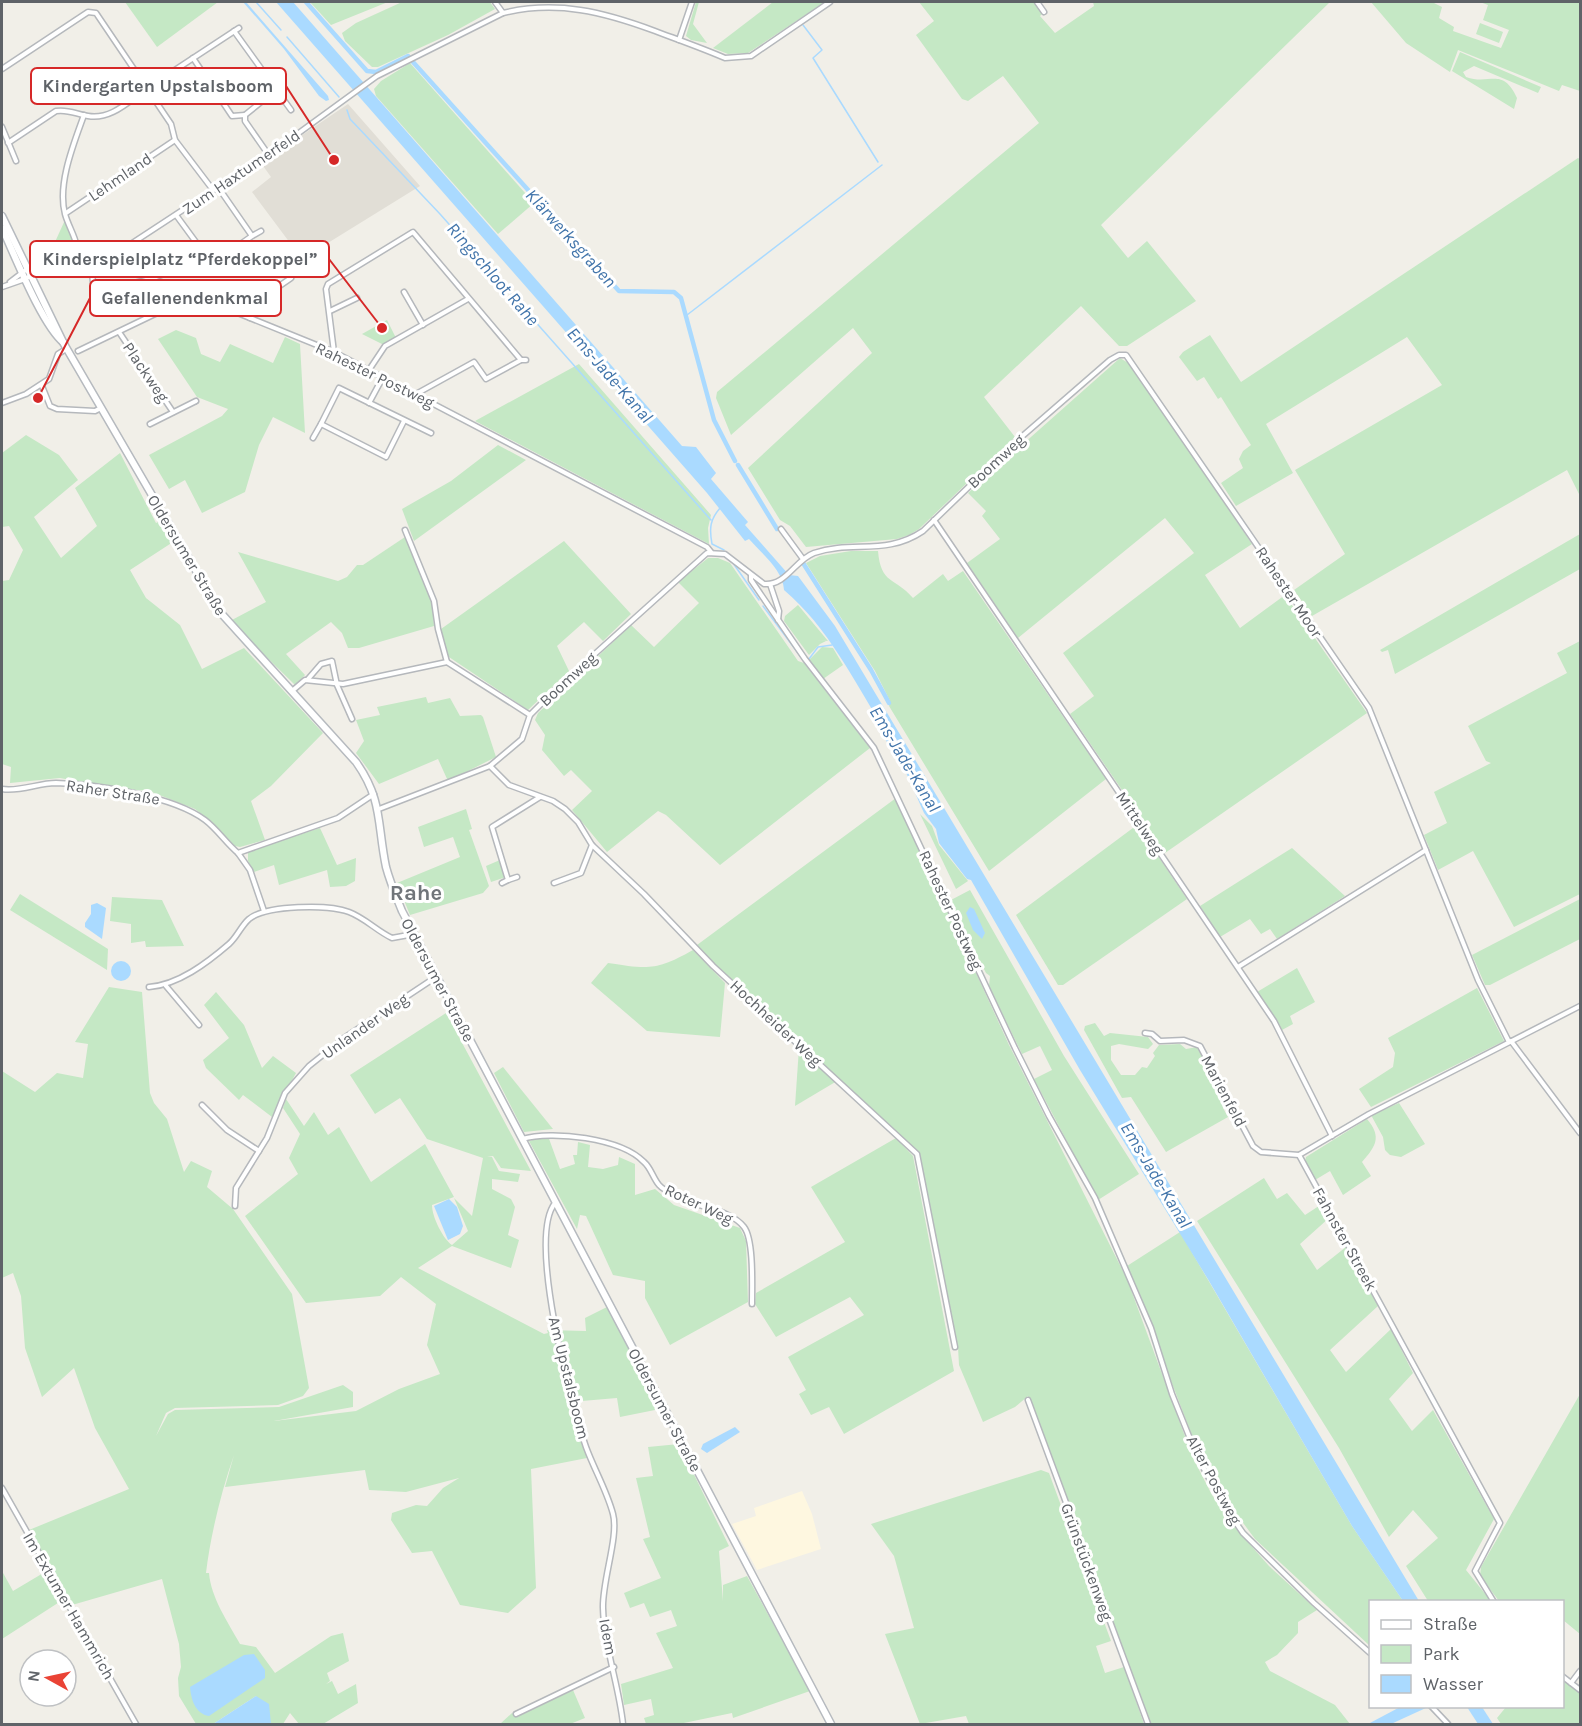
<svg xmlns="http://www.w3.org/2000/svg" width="1582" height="1726" font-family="Karla,sans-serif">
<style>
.commercial{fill:#fef7e0}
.education{fill:#e1ded6}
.green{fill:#c5e8c5}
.water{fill:#aadaff}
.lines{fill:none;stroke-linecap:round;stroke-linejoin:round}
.stream{stroke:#aadaff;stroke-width:1.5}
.canal{stroke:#aadaff;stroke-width:4.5}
.street-casing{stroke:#b5b8bc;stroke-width:7}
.secondary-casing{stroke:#b6babf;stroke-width:9}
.street{stroke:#fff;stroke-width:4}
.secondary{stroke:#fff;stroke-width:6}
.labels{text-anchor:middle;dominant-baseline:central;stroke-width:6;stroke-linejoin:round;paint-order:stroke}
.street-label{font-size:16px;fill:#5f6368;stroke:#fff}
.water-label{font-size:18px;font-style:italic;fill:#4174aa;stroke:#fff}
.district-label{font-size:22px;font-weight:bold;fill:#70757a;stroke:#fff}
.leader{fill:none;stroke:#d62828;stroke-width:2}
.callout-dot{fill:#d62828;stroke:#fff;stroke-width:2}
.callout{fill:#fff;stroke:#d62828;stroke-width:2}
.callout-label{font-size:18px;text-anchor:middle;font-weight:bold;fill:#5f6368}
</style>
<rect width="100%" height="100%" fill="#f1efe8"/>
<path class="commercial" d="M802,1491L812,1514L821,1549L757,1570L732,1524L756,1516L754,1508Z"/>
<path class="education" d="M348,104L420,186L302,259L252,192L271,177L261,163Z"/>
<g class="green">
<path d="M125,2H218L157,47Z"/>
<path d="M310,2H388L331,25Z"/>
<path d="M402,2H490L495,9L448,35L378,67H372L345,41L342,33L356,23Z"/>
<path d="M696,2H699L693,24L707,43L691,40L686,36Z"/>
<path d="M773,2H825L748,53L728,54L713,48Z"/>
<path d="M919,2H1035L1043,13L1040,16L1055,33L1094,6L1093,2H1330L1101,225L1128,258L1147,241L1196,301L1127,346H1119L1081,306L984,397L1015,437L919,529L909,535L897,539L806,547L790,526L780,520L748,468L872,353L853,328L731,435L716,398L717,392L1039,123L1003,76L968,101L962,99L916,35L934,21Z"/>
<path d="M1371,2H1432L1442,7L1439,18L1454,27L1453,31L1501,48L1509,30L1483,20L1488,5L1480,2H1580V91L1562,85L1559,91L1458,50L1450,72L1406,43Z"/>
<path d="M1480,23L1503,32L1499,43L1476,34Z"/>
<path d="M1460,52L1541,87L1538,93L1474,66L1463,72L1466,77C1490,86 1502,66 1517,98L1514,109L1452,71Z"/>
<path d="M410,63L534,203L498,234L376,96L374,89L381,81Z"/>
<path d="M1578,158L1580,159V496L1567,470L1312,616L1294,590L1345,554L1295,470L1442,385L1407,337L1266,424L1293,473L1236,506L1221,483L1243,468L1239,459L1243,451L1251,445L1221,397L1218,399L1204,377L1197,381L1179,357L1183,352L1210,335L1241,382Z"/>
<path d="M65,220L75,245L73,260L57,261L55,242Z"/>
<path d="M387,320L396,338L384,345L362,334Z"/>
<path d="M176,330L196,338L201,354L220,362L230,344L273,363L285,337L300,344L305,433L273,417L259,445L245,492L202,513L185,480L169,489L149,455L222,416L228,409L197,397L158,339Z"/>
<path d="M1120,358L1130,364L1252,544L1205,575L1240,628L1285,595L1367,713L1165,853L1070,714L1094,696L1063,653L1194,553L1165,518L1018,638L967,563L1000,539L982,516L986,511L968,493Z"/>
<path d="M579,364L711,515L708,528L709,544L475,421Z"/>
<path d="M26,435L59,455L78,480L34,517L61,558L97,526L75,488L120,453L156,523L161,521L173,542L130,570L146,598L180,625L202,669L244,648L323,733L271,786L251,801L265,840L240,847L235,846L212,822L195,809L149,791L113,788L60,778L10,783L11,767L2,764V581L9,580L23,550L9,526L2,527V453Z"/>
<path d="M498,445L526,460L414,541L402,509L451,481Z"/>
<path d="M1580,534V569L1395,674L1388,650L1382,652L1380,650Z"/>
<path d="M405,537L432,598L434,626L359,648H348L342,633L331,622L286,654L305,675L295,685L230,621L266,602L238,552L338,581L347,577L357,565H363Z"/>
<path d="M564,541L631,614L603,641L584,622L557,646L569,671L528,710L446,655L441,629Z"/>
<path d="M851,551H878C881,585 894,576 913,598L943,574L948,581L963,571L1106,779L989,871L889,706L890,701L875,671L806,563L820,556Z"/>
<path d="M708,558H718L730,563L798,661L804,663L870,748L720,865L666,815L658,811L607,852L572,810L592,791L571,770L564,776L542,750L545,735L535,720L538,713L631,625L654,647L699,603L678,582Z"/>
<path d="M798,605L828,641L816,640L826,641L820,644L809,655L784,621L785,616Z"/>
<path d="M1580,641V894L1514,927L1473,851L1438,870L1424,835L1447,823L1434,792L1491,763L1486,761L1468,726L1567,673L1557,653Z"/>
<path d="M822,647L833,648L843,665L823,679L809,660Z"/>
<path d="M426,697L428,703L450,698L460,716L481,715L483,717L496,757L448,781L438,759L379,784L356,753L364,741L356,720L380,715L377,707Z"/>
<path d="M896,798L1009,1045L1127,1279L1193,1458L1212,1495L1232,1524L1269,1566L1317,1610L1298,1622V1633L1277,1655L1265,1662L1270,1671L1335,1705L1350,1724H1151L1028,1396L1015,1407L983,1422L959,1365L958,1347L919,1153L714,964L697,945Z"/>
<path d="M466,809L472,829L469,830L489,886L483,893L410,915L397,883L460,857L453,837L424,847L418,827Z"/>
<path d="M920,814L932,826L939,845L968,881L956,889Z"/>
<path d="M1137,825L1187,899L1063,985H1058L1016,915Z"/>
<path d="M320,828L337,865L356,858L355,881L346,886L330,887L327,870L279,885L274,865L254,872L248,861V851Z"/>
<path d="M1292,848L1345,896L1277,939L1270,929L1261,934L1250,919L1220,937L1200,906Z"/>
<path d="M500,860L506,877L491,882L486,866Z"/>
<path d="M970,890L1064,1056L1139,1174L1098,1200L1034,1079L1052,1070L1040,1046L1022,1054L989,986L990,976L986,973L949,901Z"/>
<path d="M20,894L108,949L107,970L10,910Z"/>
<path d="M112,897L162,900L184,946L146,947L145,941L131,943V924L110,921Z"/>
<path d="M1580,899V939L1490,985H1485L1472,955Z"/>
<path d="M693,950L725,983L720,1037L647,1031L591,983L608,963C648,969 656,971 693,950Z"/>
<path d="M1297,968L1315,1002L1290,1016L1293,1024L1282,1030L1257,992Z"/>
<path d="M109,987L142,992L150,1093L154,1103L167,1119L184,1172L191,1161L212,1171L207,1187L233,1209L292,1294L309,1388L303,1396L278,1405L175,1408L166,1413L156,1436L168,1414L175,1410L279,1407L343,1385L353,1392V1407L274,1421L356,1411L399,1389L440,1374L427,1345L436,1304L401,1277L380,1296L306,1303L245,1216L298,1174L289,1158L300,1134L283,1108L286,1099L304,1126L314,1112L328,1135L339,1127L371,1182L425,1144L454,1197L432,1205C432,1217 443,1239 452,1245L468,1231L454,1198L472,1216L483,1158L427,1139L400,1098L375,1114L350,1075L446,1013L531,1171L501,1168L493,1156L487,1157H492L499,1171L520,1174L518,1182L492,1179V1189L511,1199L515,1207L508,1235L519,1240L511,1268L452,1246L418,1268L544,1334L548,1333L547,1330L586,1331L585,1318L607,1307L660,1409L620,1417L617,1398L570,1402L568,1396L587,1458L531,1469L536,1588L508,1613L460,1605L432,1551L412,1553L391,1520L392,1513L416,1505L427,1506L443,1488L459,1478L406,1492L369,1490L365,1470L225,1487L234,1455C220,1495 210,1539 206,1573H209C211,1598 228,1622 240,1644L256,1647L275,1673L331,1636L343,1633L349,1661L327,1673L330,1681L326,1684L332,1681L338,1694L356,1684L358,1703L323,1724H299L290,1713L283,1724H271L256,1696L213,1724H196L179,1696L178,1678L181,1667L179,1644L162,1579L72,1605L29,1530L129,1489L95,1428L74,1368L42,1397L25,1348L21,1296L13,1273L2,1278V1071L35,1092L57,1073L83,1078L88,1044L75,1042Z"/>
<path d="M1477,988L1504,1041L1371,1107L1359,1089L1393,1067L1395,1053L1388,1038Z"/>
<path d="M216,992L244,1025L262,1068L273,1056L296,1073L272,1117L243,1095L239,1100L206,1068L203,1060L229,1038L204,1005Z"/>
<path d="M1095,1023L1104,1036L1110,1033L1148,1037L1153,1044L1148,1049L1119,1044L1111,1046V1060L1121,1075H1135L1142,1067L1147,1068L1155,1056L1153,1053L1159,1045L1180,1044L1186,1049L1197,1047L1227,1104L1223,1108L1228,1117L1166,1152L1131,1097L1122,1098L1084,1030L1085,1026Z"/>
<path d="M799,1048L837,1081L795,1106Z"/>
<path d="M503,1067L553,1129L524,1132L494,1073Z"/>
<path d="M1399,1103L1425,1144L1401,1157L1390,1155L1385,1150L1383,1137L1371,1115Z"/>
<path d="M1367,1119C1382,1137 1376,1146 1362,1162L1371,1176L1343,1195L1330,1171L1315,1180L1305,1161L1306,1157Z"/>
<path d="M548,1136L560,1169L575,1164L573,1155H577L578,1142L590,1145L588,1167L603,1169L618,1165L619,1157L635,1164V1195L655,1189L674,1205L740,1228L746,1241L748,1302L670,1345L645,1298V1281L613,1275L586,1216L580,1215L577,1229L529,1141Z"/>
<path d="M896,1138L913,1156L954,1371L844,1434L829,1407L811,1415L799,1394L806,1390L788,1357L864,1315L850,1297L776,1337L755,1304L756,1293L845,1242L811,1187Z"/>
<path d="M1264,1178L1277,1199L1287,1193L1305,1215L1322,1204L1329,1218L1300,1244L1317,1270L1346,1247L1378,1306L1330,1350L1346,1372L1391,1329L1413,1373L1389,1399L1412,1431L1433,1410L1494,1519L1466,1570L1491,1601H1428L1406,1566L1438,1538L1413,1510L1389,1537L1339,1448L1197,1221Z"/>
<path d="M1180,1232L1352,1526L1403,1601L1370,1602V1646L1255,1539L1218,1489L1201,1459L1127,1266Z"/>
<path d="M1580,1394V1634L1563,1620L1562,1602L1499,1601L1480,1576L1481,1567Z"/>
<path d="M679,1444L729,1546L719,1551L723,1601V1585L747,1576L810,1691L733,1718L732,1713L679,1724H646L644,1718L654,1715L651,1699L624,1705L621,1684L673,1668L656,1633L677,1626L671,1610L650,1617L644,1603L630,1608L624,1593L661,1578L643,1539L650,1537L636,1478L653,1476L648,1447Z"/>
<path d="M1041,1470L1049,1473L1111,1641L1096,1646L1105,1673L1124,1667L1144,1724H969L966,1716L920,1724L885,1634L914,1628L894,1556L871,1524Z"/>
<path d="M2,1571L13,1591L45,1572L61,1601L2,1639Z"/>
<path d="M1563,1679L1580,1694V1724H1501L1497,1718L1506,1707L1562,1706Z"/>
<path d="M573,1690L585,1718L570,1724H500L512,1713L517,1717Z"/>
</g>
<g class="water">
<path d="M243,2H246L328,96L329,100L326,101L319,96L284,49Z"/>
<path d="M276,2H293L682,446L696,447L716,473L711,479L748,522L745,525L789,575L798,576L835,626L1419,1601H1403L1352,1526L1209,1281L1080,1070L971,880L967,879L939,843L936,829L924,813L904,768L885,739L884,729C854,681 828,627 784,590C783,570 762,554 749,539L745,541L707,493Z"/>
<path d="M97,903L106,908L102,939L85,927V923L91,914V905Z"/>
<path d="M970,907L974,909L985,933L982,939L973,930L966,913Z"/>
<circle cx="121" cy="971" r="10"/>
<path d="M449,1199L457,1207L463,1226L460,1234L448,1240L434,1206Z"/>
<path d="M735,1427L740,1432L707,1453L701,1449L703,1444Z"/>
<path d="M254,1654L265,1670V1678L209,1716C195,1714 191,1699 190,1687L244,1655Z"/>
<path d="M256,1696L269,1704L271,1724H213Z"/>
<path d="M1402,1706L1428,1707L1391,1724H1368Z"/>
<path d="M1467,1707H1482L1493,1724H1478Z"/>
</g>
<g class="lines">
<g class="stream">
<path d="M256,2L281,30"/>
<path d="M803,25L822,50L813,58L878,162"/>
<path d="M287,37L339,97"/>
<path d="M347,110L350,119L440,214L711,520"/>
<path d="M687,315L882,165"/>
<path d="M721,507C710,519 709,528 712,544L724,550"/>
<path d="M733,563L759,600"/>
<path d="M763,606L801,657"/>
<path d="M809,659L818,647L832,645"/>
</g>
<g class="canal">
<path d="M306,2L367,71L376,72L408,56"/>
<path d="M413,62L619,291L674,292L681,298L714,420L735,461"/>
<path d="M738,465L777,529"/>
<path d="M803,563L871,670L889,703"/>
</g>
<defs>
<g id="street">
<path d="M495,2L503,13"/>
<path d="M1037,2L1044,12"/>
<path d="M234,31L291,110"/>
<path d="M679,40L692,2"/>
<path d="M193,58L232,116L245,115"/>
<path d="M2,69L88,12L96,13L171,124L175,140L213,190"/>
<path d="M172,72L239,28"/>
<path d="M2,127L16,161"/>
<path d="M8,143L56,111C68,109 76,114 88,116C111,120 129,101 147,89"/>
<path d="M268,154L245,121V115L276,90"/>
<path d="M66,213L175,140"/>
<path d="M176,215L212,264L252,236L218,187"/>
<path d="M252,236L261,231"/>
<path d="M108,259L115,269L154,279L334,352L707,547L711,552"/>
<path d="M91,262L94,293"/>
<path d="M75,263C82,244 70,232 65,214C57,184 74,143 84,115"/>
<path d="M10,282L27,269L43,267"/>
<path d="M2,287L25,279L49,265L108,259L285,143L377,76L503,13C557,0 604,12 655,31C679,40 702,48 725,58L751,56L830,2"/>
<path d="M404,292L423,325"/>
<path d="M330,311L357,298"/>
<path d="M250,318L256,302L291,278"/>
<path d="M119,332L173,412"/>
<path d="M78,351L155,314L186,293"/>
<path d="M334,352L326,289L328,284L413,232L521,360H526"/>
<path d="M369,370L385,346L468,299"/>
<path d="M42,386L50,406L57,409L95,411L101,408"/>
<path d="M416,394L474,362L486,379L521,360"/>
<path d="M2,403L26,394L49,379L58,354L66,349"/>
<path d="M369,403L383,377"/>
<path d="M404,421L386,457L321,424L339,388L431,433"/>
<path d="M150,424L196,401"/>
<path d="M313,438L321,424"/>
<path d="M934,520L1274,1021L1332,1136"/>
<path d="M781,529L803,559"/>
<path d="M405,530L434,601L438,629L447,662"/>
<path d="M751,575V580L805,659L874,748L1015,1048L1049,1116L1095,1198L1151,1328L1172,1394L1197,1456L1223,1504L1243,1533L1314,1603L1370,1653"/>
<path d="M770,584L779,611L778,620"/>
<path d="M308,679L321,664L332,661L337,685L352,719"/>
<path d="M292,691L305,680L343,684L447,662L530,715"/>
<path d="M490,766L509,785L553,801L565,809L578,822L592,845L644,894L713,966L917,1154L955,1347"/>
<path d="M2,789C20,792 38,783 56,783C96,784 173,796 205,820C217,829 226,843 238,853L338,818L374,794"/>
<path d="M379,809L490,766L522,739L530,715L557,688L707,553L725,554L764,584C786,586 795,560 814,553C853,540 886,556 923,531L1012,445L1110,360L1119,355H1126L1369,708L1478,980L1509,1042"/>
<path d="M238,853L250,870L264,911"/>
<path d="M508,880L517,877"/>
<path d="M502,883L508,880L492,827L540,797"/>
<path d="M554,883L581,873L592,845"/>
<path d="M1238,967L1426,850"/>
<path d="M166,986L199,1025"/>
<path d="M149,987C178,985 207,963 229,944C237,937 241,926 249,919C266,905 329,904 349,912C365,918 377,931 392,938L414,934"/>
<path d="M1145,1033L1152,1034L1160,1041L1184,1040L1200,1046L1253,1146L1261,1152L1299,1155"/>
<path d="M1511,1041L1580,1133"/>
<path d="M202,1105L227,1130L259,1151"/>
<path d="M522,1139C552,1130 621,1138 644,1162C651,1168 653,1178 659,1185C664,1191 675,1195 683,1199C701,1208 731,1210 744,1227C754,1240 752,1286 752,1304"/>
<path d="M555,1203C527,1238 571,1404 586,1447C594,1469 607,1491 613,1514C619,1536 602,1581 603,1608C604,1646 619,1686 623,1724"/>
<path d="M235,1206L236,1188L267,1138L285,1093L309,1066L344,1038L436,977"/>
<path d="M1028,1400L1148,1724"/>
<path d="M2,1488L136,1724"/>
<path d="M1494,1602L1475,1571L1500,1523L1299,1155L1369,1114L1580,1006"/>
<path d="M1562,1676L1580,1690"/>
<path d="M1571,1683L1580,1671"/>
<path d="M1431,1706L1448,1724"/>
<path d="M516,1714L614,1667"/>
</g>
<g id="secondary">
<path d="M2,216L64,344L220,612L356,762C383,800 377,824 386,867C390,882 396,896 402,911L831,1724"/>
<path d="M2,228C15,256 42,325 64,343"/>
</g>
</defs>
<use href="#street" class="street-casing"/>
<use href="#secondary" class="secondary-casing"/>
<use href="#street" class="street"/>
<use href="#secondary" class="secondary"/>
</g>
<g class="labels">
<g class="street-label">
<text transform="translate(241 172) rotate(-34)">Zum Haxtumerfeld</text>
<text transform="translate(120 177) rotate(-34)">Lehmland</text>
<text transform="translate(146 372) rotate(56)">Plackweg</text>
<text transform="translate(375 375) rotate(26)">Rahester Postweg</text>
<text transform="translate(996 461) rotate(-43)">Boomweg</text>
<text transform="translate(187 555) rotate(59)">Oldersumer Straße</text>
<text transform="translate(1289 592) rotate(56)">Rahester Moor</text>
<text transform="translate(568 679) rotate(-43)">Boomweg</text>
<text transform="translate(113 792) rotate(9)">Raher Straße</text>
<text transform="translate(1140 823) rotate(56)">Mittelweg</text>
<text transform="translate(951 910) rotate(65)">Rahester Postweg</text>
<text transform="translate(438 980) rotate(62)">Oldersumer Straße</text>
<text transform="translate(776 1023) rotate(43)">Hochheider Weg</text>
<text transform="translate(365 1026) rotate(-35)">Unlander Weg</text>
<text transform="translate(1224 1091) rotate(62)">Marienfeld</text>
<text transform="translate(699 1204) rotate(25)">Roter Weg</text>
<text transform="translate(1345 1239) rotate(61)">Fahnster Streek</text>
<text transform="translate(569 1378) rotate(76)">Am Upstalsboom</text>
<text transform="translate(665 1410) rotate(62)">Oldersumer Straße</text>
<text transform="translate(1214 1480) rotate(62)">Alter Postweg</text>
<text transform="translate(1087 1562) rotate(70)">Grünstückenweg</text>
<text transform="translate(69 1606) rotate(60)">Im Extumer Hammrich</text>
<text transform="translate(608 1637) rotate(79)">Idem</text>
</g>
<g class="water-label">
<text transform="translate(571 238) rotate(48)">Klärwerksgraben</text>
<text transform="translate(493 274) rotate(49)">Ringschloot Rahe</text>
<text transform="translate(610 375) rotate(49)">Ems-Jade-Kanal</text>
<text transform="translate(905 759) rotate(59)">Ems-Jade-Kanal</text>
<text transform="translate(1156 1175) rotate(59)">Ems-Jade-Kanal</text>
</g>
<g class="district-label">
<text x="416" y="893">Rahe</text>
</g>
</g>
<path class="leader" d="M334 160L286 86M382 328L329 259M38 398L90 298"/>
<g class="callout-dot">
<circle cx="334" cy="160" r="6"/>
<circle cx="382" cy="328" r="6"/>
<circle cx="38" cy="398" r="6"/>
</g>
<g class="callout">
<rect x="31" y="68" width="255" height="36" rx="6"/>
<rect x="30" y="241" width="299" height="36" rx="6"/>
<rect x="90" y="280" width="191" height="36" rx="6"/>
</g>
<g class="callout-label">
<text x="158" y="92">Kindergarten Upstalsboom</text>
<text x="180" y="265">Kinderspielplatz “Pferdekoppel”</text>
<text x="185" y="304">Gefallenendenkmal</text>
</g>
<rect width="1582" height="1726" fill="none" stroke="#5f6368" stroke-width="6"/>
<rect x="1369" y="1600" width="195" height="108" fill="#ffffff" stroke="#bfc1c3" stroke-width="1.5"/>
<rect x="1381" y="1620" width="30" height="9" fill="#ffffff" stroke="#bfc1c3" stroke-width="1.5"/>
<text x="1423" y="1630" font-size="18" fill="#5f6368">Straße</text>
<rect x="1381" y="1645" width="30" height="18" fill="#c5e8c5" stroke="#bfc1c3" stroke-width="1.5"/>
<text x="1423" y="1660" font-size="18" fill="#5f6368">Park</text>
<rect x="1381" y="1675" width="30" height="18" fill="#aadaff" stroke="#bfc1c3" stroke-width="1.5"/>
<text x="1423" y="1690" font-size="18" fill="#5f6368">Wasser</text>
<g transform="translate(48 1678) rotate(278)"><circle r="28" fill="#ffffff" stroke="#bfc1c3" stroke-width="1.5"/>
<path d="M0-4.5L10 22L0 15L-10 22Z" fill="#ea4335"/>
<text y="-9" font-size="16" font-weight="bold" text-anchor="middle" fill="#5f6368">N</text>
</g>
</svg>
